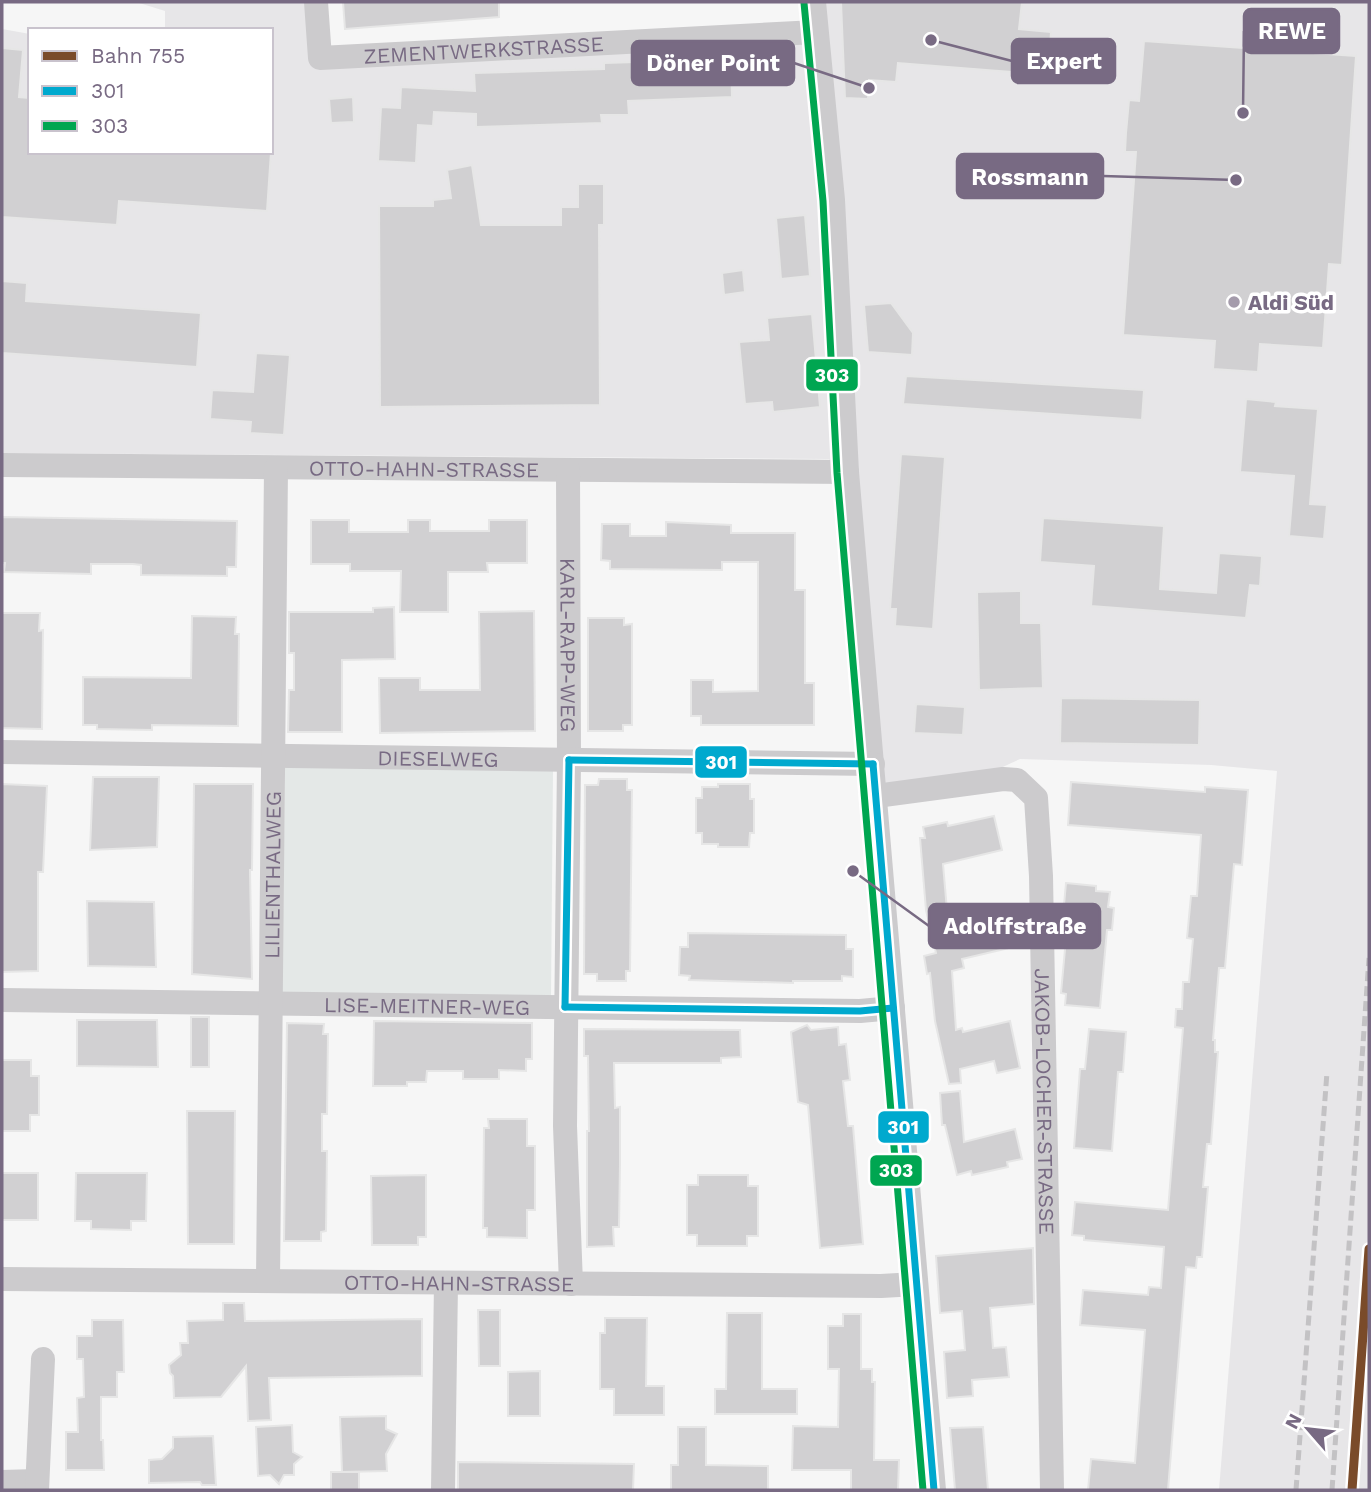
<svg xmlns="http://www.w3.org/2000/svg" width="1371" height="1492" font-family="'Work Sans',sans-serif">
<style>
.built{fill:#e7e6e8}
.green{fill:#e4e8e7}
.building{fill:#d1d0d2;stroke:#e6e6e6;stroke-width:2}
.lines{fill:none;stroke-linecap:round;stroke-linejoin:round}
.minor{stroke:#cccbcd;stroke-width:24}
.rail{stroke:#c3c2c4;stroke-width:5;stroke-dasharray:10 5;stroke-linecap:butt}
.bus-1-casing{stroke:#fff;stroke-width:12}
.bus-2-casing{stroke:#fff;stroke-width:12}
.bus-1{stroke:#00a9ce;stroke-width:7}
.bus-2{stroke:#00a651;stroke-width:7}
.rail-1-casing{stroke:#fff;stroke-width:14}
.rail-1{stroke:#7a4b2a;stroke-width:9}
.poi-dot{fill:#a49bab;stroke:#fff;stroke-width:2.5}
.labels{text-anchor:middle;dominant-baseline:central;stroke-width:7;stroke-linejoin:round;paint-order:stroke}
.street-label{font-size:21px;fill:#786a83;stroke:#fff}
.poi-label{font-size:21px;font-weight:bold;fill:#786a83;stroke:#fff;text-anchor:start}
.leader{fill:none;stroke:#786a83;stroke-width:2.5}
.callout-dot{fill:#786a83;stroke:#fff;stroke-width:2.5}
.callout{fill:#786a83;stroke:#786a83;stroke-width:2.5}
.callout-label{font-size:23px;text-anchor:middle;font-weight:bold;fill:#fff}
.line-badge{stroke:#fff;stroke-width:2.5}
.badge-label{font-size:19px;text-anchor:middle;font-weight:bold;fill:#fff}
</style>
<rect width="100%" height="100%" fill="#f6f6f6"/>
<path class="built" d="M136,2H316L320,58L816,32L814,2H1369V1490H1219L1277,771L1211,765L1020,759L964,785L876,796L839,467L829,459L2,453V29L30,34V152H271V30H165V11Z"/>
<path class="green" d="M285,767L553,771L551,996L282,993Z"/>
<g class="building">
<path d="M343,2H499V17L345,29Z"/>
<path d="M841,2H1022L1019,29L1051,32L1048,75L898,63L896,82L869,80L868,99L845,98Z"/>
<path d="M1144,41L1356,56L1342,265L1329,264L1323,348L1260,344L1258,372L1213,369L1215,341L1123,335L1136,152H1125L1126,133L1129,100L1139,101Z"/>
<path d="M2,48L23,50L19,97L30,98V152H271L267,211L119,201L117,225L2,217Z"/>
<path d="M731,59L732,97L628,101L629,115H601L602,123L476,127V114L434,112L433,126L418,125L416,163L378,161L381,107L400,108L401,87L475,91L474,73L604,69V63Z"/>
<path d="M353,97L354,122L331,123L329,99Z"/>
<path d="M472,165L481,225H561V207H578V184H604V225H599L600,405L380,407L379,206H433V200L451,198L447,170Z"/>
<path d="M805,215L810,276L781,279L776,218Z"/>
<path d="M743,270L745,292L724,295L722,273Z"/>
<path d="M2,281L27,283L26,301L201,313L197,367L2,353Z"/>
<path d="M891,303L913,333L912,355L868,352L864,305Z"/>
<path d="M812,314L820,407L773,412L772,402L745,404L739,342L769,340L767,318Z"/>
<path d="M256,353L290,355L284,435L250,433L251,422L210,419L212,390L253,392Z"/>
<path d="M906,376L1144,390L1142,420L903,404Z"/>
<path d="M1246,399L1276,402L1275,406L1318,409L1310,504L1327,505L1324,539L1289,536L1294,476L1240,472Z"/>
<path d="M901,454L945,457L933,629L895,626L896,609H890Z"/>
<path d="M2,517L237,521L236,567H227V576L141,575V565L133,564H91V574L4,572L5,563H2Z"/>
<path d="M1043,518L1164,526L1160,589L1216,593L1219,553L1262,556L1260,586L1250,585L1246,618L1091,606L1094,566L1040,562Z"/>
<path d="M311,520H349V532H408V520H430V531H489V520H527V563H487L488,572H448V612H400L401,571H350V564H311Z"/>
<path d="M666,522L731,525V533H795V590H805V683H814V725H701V716H691V680H713V692L758,691V562H722V570L610,569V561L601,560L602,524H630V536H666Z"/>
<path d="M1021,591V623H1041L1043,688L979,690L977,592Z"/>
<path d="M394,607L395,659L342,660V732H288L289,690H294V653H289V612H373V608Z"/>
<path d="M534,611L535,731L380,733L379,678H420V690H480L479,612Z"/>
<path d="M2,613H40L39,631L43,630L42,729L2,728Z"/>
<path d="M192,616L236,617L235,634H239L238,726L152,725V730L97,729V725H83V677L191,678Z"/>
<path d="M588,618H624V625L632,624V725H623V731H588Z"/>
<path d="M1061,698L1200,700L1199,745L1060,743Z"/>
<path d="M916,704L965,707L963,735L914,733Z"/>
<path d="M93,777H159L157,847L90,850Z"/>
<path d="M599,779H627V790H632L630,971H626V981H597V974H584L585,785H598Z"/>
<path d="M1071,782L1205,792V787L1248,790L1242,865L1234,864L1225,968H1219L1213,1040H1215V1052H1218L1211,1144H1207L1203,1187H1208L1203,1245L1202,1257H1197L1196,1268L1186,1267L1168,1490H1088L1091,1459L1135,1463L1145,1330L1080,1325L1083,1290L1148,1295L1149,1287L1161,1288L1164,1247L1084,1240V1236L1072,1235L1075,1202L1168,1210L1183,1028L1175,1027L1176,1009H1182L1183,982H1189L1193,939L1187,938L1191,896H1197L1201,835L1068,825Z"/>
<path d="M2,784L47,786L43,872H38V971L2,972Z"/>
<path d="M194,784H253L252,870H250L252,979L192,974Z"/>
<path d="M718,784H750V799H754V833H750L749,847H718V844H702V833H696V798H702V787H718Z"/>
<path d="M994,816L1002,850L943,864L948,922L953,921L954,925L1001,914L1009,948L962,959L964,968L952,971L956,1030L962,1028L963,1032L1010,1021L1020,1068L997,1073L994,1061L960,1069L961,1083L949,1084L935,1021L930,973L927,974L924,956L936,953L926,910L920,838H925L923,827L947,822L948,826Z"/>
<path d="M1066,883L1096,886V891L1110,892L1108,907L1114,908L1112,930H1107L1100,1008L1065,1005L1066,994L1061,993L1069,906L1064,905Z"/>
<path d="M87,901L154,902L156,967L88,966Z"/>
<path d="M688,933L846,935V949H853V977L842,976V981H793V983L689,980L690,976L679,975L680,947H688Z"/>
<rect x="191" y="1017" width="18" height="50"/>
<path d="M77,1020H157L158,1067L77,1066Z"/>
<path d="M374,1021L532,1023V1059H526V1071L499,1070V1079H463V1071H427L426,1082H407V1086H373Z"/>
<path d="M287,1023L324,1024L323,1034H328L327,1114H322V1151H327L326,1231L321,1232V1241H284Z"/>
<path d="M807,1025L811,1030L838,1027L839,1045L846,1044L850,1080L843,1081L848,1126H853L863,1244L820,1248L808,1105L798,1102L791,1032Z"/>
<path d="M584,1029L740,1030L741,1057L721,1058V1063H614L615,1108L620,1107V1164L619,1227H613L614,1246L587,1247V1131H589L588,1056H584Z"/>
<path d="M1089,1029L1126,1032L1123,1072H1118L1112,1151L1074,1148L1080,1069H1085Z"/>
<path d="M2,1060H31V1076H39V1115H30V1131H2Z"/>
<path d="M960,1091L964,1142L1015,1129L1022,1159L1007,1162L1008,1167L972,1175L971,1171L957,1175L945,1125H942L940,1093Z"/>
<path d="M187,1111H235L234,1244H188Z"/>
<path d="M488,1119H527V1146H535V1210H527V1238L487,1237V1228H483L484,1128H489Z"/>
<rect x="2" y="1173" width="36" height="47"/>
<path d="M76,1173H147L146,1221H131V1230L91,1229V1221H75Z"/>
<path d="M426,1175V1237H418V1245H372L371,1176Z"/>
<path d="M698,1175H748V1186H758V1236H747V1246H697V1235H687V1185H698Z"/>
<path d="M1033,1248L1034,1304L990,1308L993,1348L1006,1347L1009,1377L972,1380L973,1396L947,1398L944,1352L965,1350L962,1311L940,1313L936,1256Z"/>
<path d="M223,1303H244L245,1321L422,1319V1376L269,1378L271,1420L248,1421L246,1366L221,1397L174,1398L173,1376L170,1373L169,1365L181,1355L180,1343H188L187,1321L223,1320Z"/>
<path d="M478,1310H500V1366H479Z"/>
<path d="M727,1313H762V1389H797V1414H715V1389H726Z"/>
<path d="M843,1314H861V1369H872V1382H875L874,1460H899L898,1490H851V1470H792L793,1426L838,1427L839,1369H828V1326H843Z"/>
<path d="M605,1318H647L646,1386H664V1415H614V1389H600V1333H605Z"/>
<path d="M92,1320H123L124,1372H117V1397H101V1440H103L104,1470H66V1432H78L77,1398L84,1397L83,1359H77V1336H92Z"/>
<path d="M540,1371V1416H508V1372Z"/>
<path d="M386,1416V1429L397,1434L386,1454L387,1471L342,1472L340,1417Z"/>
<path d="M292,1425L293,1452L302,1457L294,1464V1475H284L279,1484L270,1475L258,1476L256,1427Z"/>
<path d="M678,1427H706V1465L768,1466V1490H671V1465H678Z"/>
<path d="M983,1427L988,1490H955L950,1428Z"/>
<path d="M213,1436L216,1485H202L200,1482L149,1483V1460L162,1459L173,1448V1437Z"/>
<path d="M458,1462L634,1464L633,1490H458Z"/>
<rect x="331" y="1472" width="28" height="18"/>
</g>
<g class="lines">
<g class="minor">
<path id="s1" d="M316,2L320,58L816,32"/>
<path d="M814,2L833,200L847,472L934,1490"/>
<path id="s2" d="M2,465L847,472"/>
<path id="s3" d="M568,470L569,760L565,1126L571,1284"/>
<path id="s4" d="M2,752L873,764"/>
<path id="s5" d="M876,796L1003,779L1017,780L1036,798L1041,876L1052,1490"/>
<path id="s6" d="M2,1000C288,1003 574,1008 860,1011L893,1008"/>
<path id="s7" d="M2,1279L881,1286L916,1284"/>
<path id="s8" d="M268,1281L276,468"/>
<path d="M2,1482L37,1481"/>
<path d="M37,1490L43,1359"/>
<path d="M443,1490L446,1283"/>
</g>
<g class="rail">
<path d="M1296,1490L1327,1072"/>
<path d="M1332,1490L1369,958"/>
</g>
<defs>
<g id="bus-1">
<path d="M569,760L873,764"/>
<path d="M873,764L934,1490"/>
<path d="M565,1007L860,1011L893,1008"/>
<path d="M565,1007L569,760"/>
</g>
<path id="bus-2" d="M804,3L823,201L837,473L923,1490"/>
</defs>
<use href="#bus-1" class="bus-1-casing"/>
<use href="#bus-2" class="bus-2-casing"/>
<use href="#bus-1" class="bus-1"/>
<use href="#bus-2" class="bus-2"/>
<defs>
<path id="rail-1" d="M1352,1490L1369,1249"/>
</defs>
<use href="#rail-1" class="rail-1-casing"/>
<use href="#rail-1" class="rail-1"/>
</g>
<circle class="poi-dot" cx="1234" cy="302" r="7"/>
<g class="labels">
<g class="street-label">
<text stroke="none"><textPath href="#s1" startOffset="220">ZEMENTWERKSTRASSE</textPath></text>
<text stroke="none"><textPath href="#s2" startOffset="422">OTTO-HAHN-STRASSE</textPath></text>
<text stroke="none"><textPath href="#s3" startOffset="175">KARL-RAPP-WEG</textPath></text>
<text stroke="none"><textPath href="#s4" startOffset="436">DIESELWEG</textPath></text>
<text stroke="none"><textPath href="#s8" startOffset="406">LILIENTHALWEG</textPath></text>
<text stroke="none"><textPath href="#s6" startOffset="425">LISE-MEITNER-WEG</textPath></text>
<text stroke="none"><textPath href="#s5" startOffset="472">JAKOB-LOCHER-STRASSE</textPath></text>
<text stroke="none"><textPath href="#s7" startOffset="457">OTTO-HAHN-STRASSE</textPath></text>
</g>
<g class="poi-label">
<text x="1248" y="302">Aldi Süd</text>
</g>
</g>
<path class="leader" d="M1243 113L1244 31M931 40L1012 61M869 88L794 63M1236 180L1103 176M853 871L929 926"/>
<g class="callout-dot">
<circle cx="1243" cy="113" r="7"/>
<circle cx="931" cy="40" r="7"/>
<circle cx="869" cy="88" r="7"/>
<circle cx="1236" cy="180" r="7"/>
<circle cx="853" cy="871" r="7"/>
</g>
<g class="callout">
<rect x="1244" y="9" width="95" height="44" rx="7"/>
<rect x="1012" y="39" width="103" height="44" rx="7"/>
<rect x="632" y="41" width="162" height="44" rx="7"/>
<rect x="957" y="154" width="146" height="44" rx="7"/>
<rect x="929" y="904" width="171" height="44" rx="7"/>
</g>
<g class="callout-label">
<text x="1292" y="39">REWE</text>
<text x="1064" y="69">Expert</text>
<text x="713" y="71">Döner Point</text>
<text x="1030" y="185">Rossmann</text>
<text x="1015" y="934">Adolffstraße</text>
</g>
<g class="line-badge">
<rect x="805" y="358" width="54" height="34" rx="7" fill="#00a651"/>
<rect x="694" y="745" width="54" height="34" rx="7" fill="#00a9ce"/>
<rect x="877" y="1110" width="53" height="34" rx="7" fill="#00a9ce"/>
<rect x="869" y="1154" width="54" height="33" rx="7" fill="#00a651"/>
</g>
<g class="badge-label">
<text x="832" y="382">303</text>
<text x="721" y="769">301</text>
<text x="903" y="1134">301</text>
<text x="896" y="1177">303</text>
</g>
<rect width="1371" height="1492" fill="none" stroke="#786a83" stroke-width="7"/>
<rect x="28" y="28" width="245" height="126" fill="#ffffff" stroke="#c9c3cd" stroke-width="2"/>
<rect x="42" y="51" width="35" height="10" fill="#7a4b2a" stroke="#c9c3cd" stroke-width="2"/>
<text x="91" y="63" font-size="21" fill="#786a83">Bahn 755</text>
<rect x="42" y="86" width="35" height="10" fill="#00a9ce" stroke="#c9c3cd" stroke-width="2"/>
<text x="91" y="98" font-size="21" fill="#786a83">301</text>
<rect x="42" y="121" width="35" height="10" fill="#00a651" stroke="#c9c3cd" stroke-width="2"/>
<text x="91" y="133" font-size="21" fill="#786a83">303</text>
<g transform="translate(1308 1429) rotate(298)" stroke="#ffffff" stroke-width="5" paint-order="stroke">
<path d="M0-5L12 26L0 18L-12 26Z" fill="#786a83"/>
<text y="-10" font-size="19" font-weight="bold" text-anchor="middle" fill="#786a83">N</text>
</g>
</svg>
